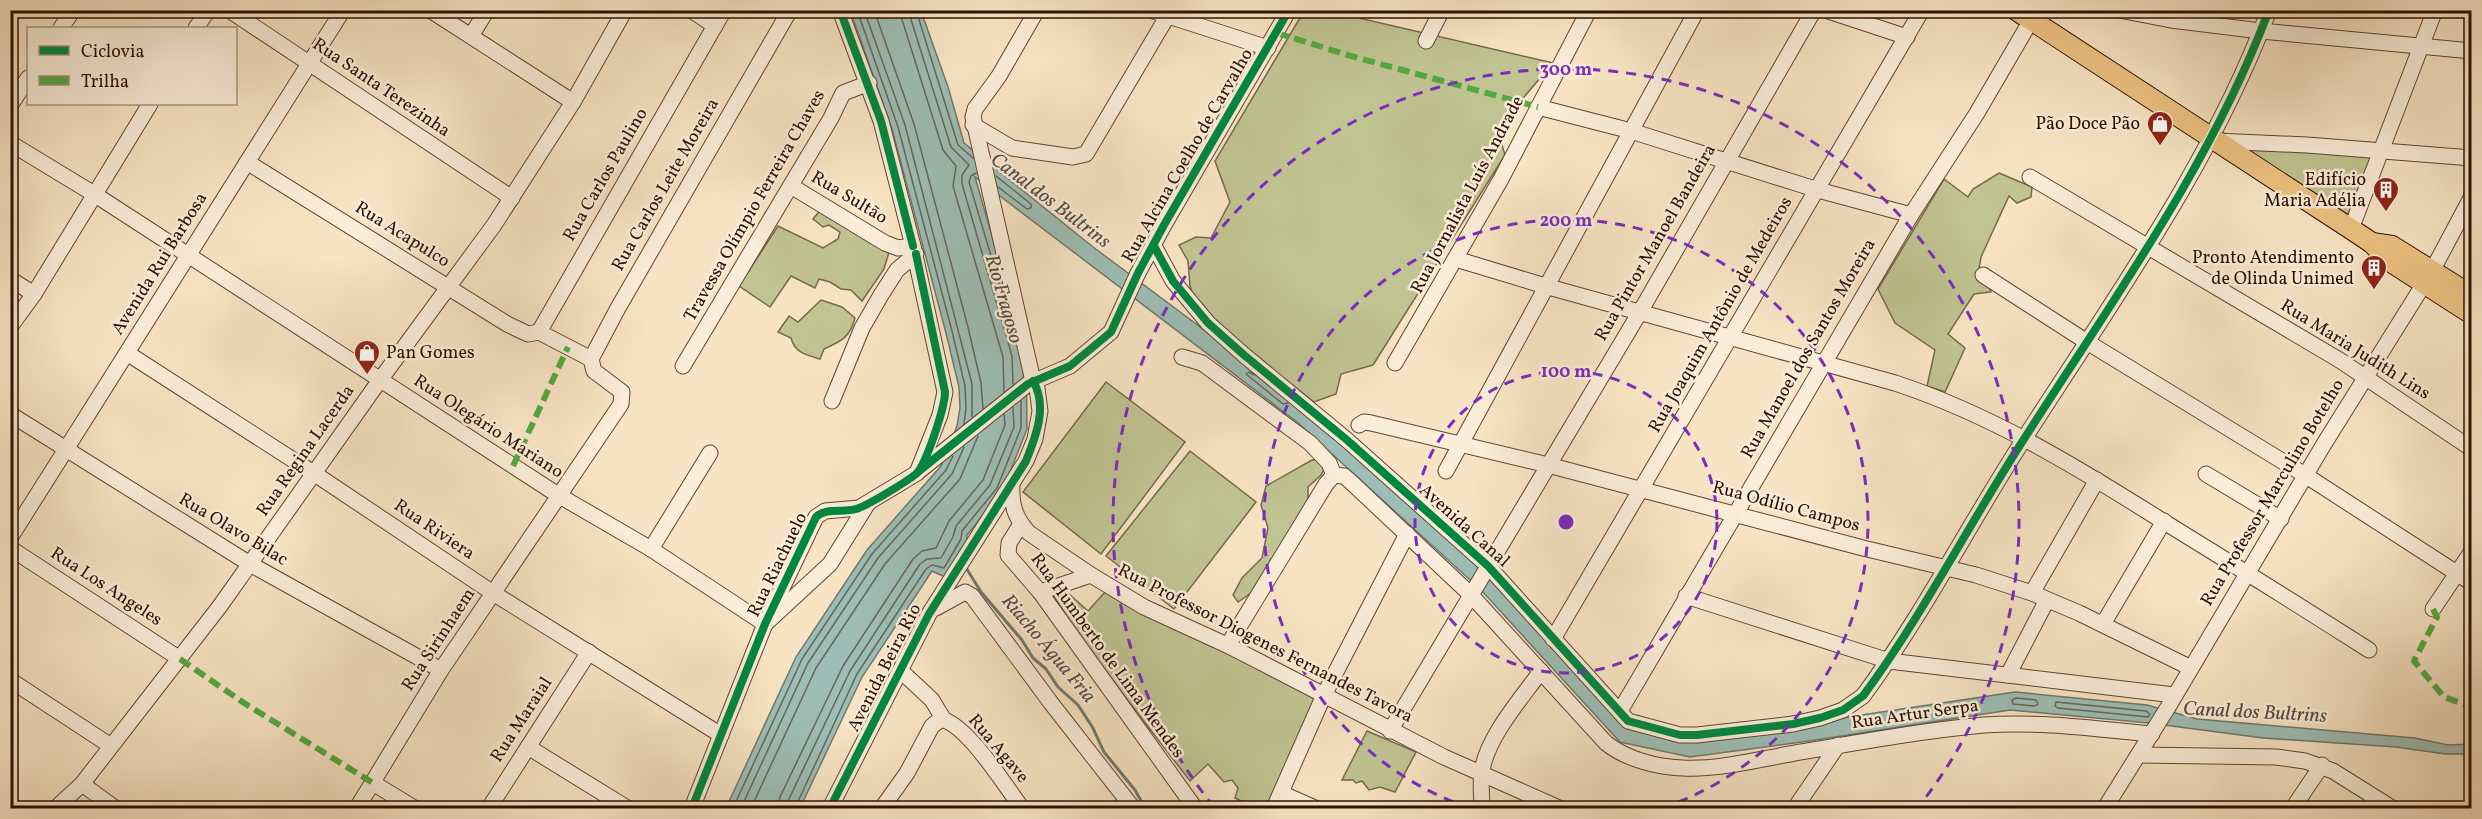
<svg xmlns="http://www.w3.org/2000/svg" width="2482" height="819" font-family="Vollkorn,serif">
<style>
.green{fill:#c0c392;stroke:#76694a;stroke-width:1.5}
.water{fill:#9dbeb6;stroke:#70786e;stroke-width:1.5}
.lines{fill:none;stroke-linecap:round;stroke-linejoin:round}
.shore{stroke:#65665c;stroke-width:1.5}
.stream{stroke:#70786e;stroke-width:3}
.minor-casing{stroke:#604432;stroke-width:17}
.major-casing{stroke:#2d0f01;stroke-width:22}
.minor{stroke:#faedd9;stroke-width:15}
.major{stroke:#ecc282;stroke-width:20}
.quiet{stroke:#54a840;stroke-width:6;stroke-dasharray:12 6;stroke-linecap:butt}
.cycleway-casing{stroke:#faedd9;stroke-width:11}
.cycleway{stroke:#00873e;stroke-width:8}
.ring{fill:none;stroke:#7b2cbf;stroke-width:3;stroke-dasharray:10 8}
.labels{text-anchor:middle;dominant-baseline:central;stroke-width:5;stroke-linejoin:round;paint-order:stroke}
.street-label{font-size:18px;fill:#2d0f01;stroke:#faedd9}
.poi-label{font-size:18px;fill:#2d0f01;stroke:#faedd9;text-anchor:end}
.water-label{font-size:20px;font-style:italic;fill:#544c40;stroke:#faedd9}
.centre{fill:#7b2cbf;stroke:#faedd9;stroke-width:3}
.ring-label{font-size:18px;text-anchor:middle;font-weight:bold;fill:#7b2cbf;stroke:#faedd9;stroke-width:5;stroke-linejoin:round;paint-order:stroke}
</style>
<rect width="100%" height="100%" fill="#f8e4c4"/>
<filter id="stains"><feTurbulence type="fractalNoise" baseFrequency=".00333" numOctaves="4"/><feColorMatrix values="0 0 0 0 .2 0 0 0 0 .09 0 0 0 0 .02 0 0 0 .5 -.17"/></filter>
<radialGradient id="worn" r=".72"><stop offset=".6" stop-color="#630" stop-opacity="0"/><stop offset="1" stop-color="#630" stop-opacity=".3"/></radialGradient>
<g class="green">
<path d="M1304,11H1329L1553,63L1501,124V142L1505,155L1373,365L1341,374L1336,394L1314,402L1200,313L1190,286L1188,261L1179,245L1196,237L1211,238L1230,202L1215,161Z"/>
<path d="M2239,148L2372,155L2348,215Z"/>
<path d="M1999,173L2032,187L2031,197L2017,203L2009,196L1981,257L1977,280L1986,282L1991,292L1974,294L1948,334L1965,348L1945,392L1927,386L1935,350L1895,323L1878,289L1944,179L1968,197L1973,189Z"/>
<path d="M824,206L890,249L884,269L862,301L851,290L841,289L830,282L819,279L815,288L791,276L770,307L739,286L778,226L823,248L838,239L840,232L829,225L823,227L813,219Z"/>
<path d="M821,300L842,307L855,318C850,337 842,341 824,349L820,359C806,355 795,353 791,338L778,332L789,316L798,322Z"/>
<path d="M1106,382L1185,442L1101,554L1023,492Z"/>
<path d="M1190,451L1256,502L1174,609L1106,556Z"/>
<path d="M1320,459L1326,465L1321,475L1308,487V503L1266,583L1238,602L1233,595L1242,578L1262,558L1268,528L1261,505L1266,486L1312,460Z"/>
<path d="M1107,590L1324,695L1268,808H1256L1235,798L1238,788L1232,780L1224,782L1208,764L1190,781L1088,649L1053,595L1068,593L1088,611Z"/>
<path d="M1367,731L1416,752L1395,792L1380,787L1369,790L1362,781L1356,783L1353,780H1342Z"/>
</g>
<path class="water" d="M850,10L921,11L948,87L964,143L1093,247L1290,394L1491,575L1629,726L1688,741L2015,692L2147,705L2197,719L2415,738L2448,745L2472,744L2471,754H2445L2396,747L2263,738L2149,723L2010,710L1809,741L1690,757L1620,742L1481,590L1297,422L975,177L1026,354L1027,429L1002,492L967,535V540L945,577L932,571L862,677L800,808H726L796,657L867,550L941,466L957,426L960,408L959,387L946,333L892,129Z"/>
<g class="lines">
<g class="shore">
<path d="M857,10L898,127L952,331L965,386L966,408L964,424"/>
<path d="M864,10L905,125L972,384V417"/>
<path d="M874,10L914,124L968,327L981,383L983,409"/>
<path d="M899,10L943,150L956,166L953,186L1003,357L1004,392"/>
<path d="M908,10L951,147L969,165L962,175V184L1012,356L1013,384"/>
<path d="M916,10L958,145L973,158"/>
<path d="M976,173L971,176L969,182L1011,323"/>
<path d="M996,176L1031,204V208L1027,209L998,187"/>
<path d="M1254,375L1249,372L1246,374L1283,404L1288,403"/>
<path d="M2016,698L2036,700L2038,704L2035,706L2013,704L2012,700Z"/>
<path d="M2056,702L2146,711L2150,714L2148,717L2058,708L2055,706Z"/>
<path d="M733,808L802,659L872,554L946,470L953,456"/>
<path d="M741,808L808,663L878,558L952,474L964,447"/>
<path d="M751,808L816,668L885,564L960,479L978,436"/>
<path d="M778,808L780,797L843,666L913,559L922,551L936,548L949,521L983,480L1005,425L1004,414"/>
<path d="M787,808L788,801L850,671L920,564L927,559L941,558L953,537L956,526L990,485L1014,427L1013,407"/>
<path d="M795,808L857,674L926,569L932,565L944,568L961,539L962,531L997,488L1021,428V401"/>
</g>
<path class="stream" d="M965,566L981,592L1022,640L1033,658L1046,669L1058,687L1078,705L1093,728L1104,752L1135,790L1145,808"/>
<defs>
<g id="minor">
<path d="M229,10L512,198"/>
<path d="M430,10L573,102"/>
<path d="M691,10L715,26"/>
<path d="M724,10L539,332L591,359L618,308L790,10"/>
<path d="M840,10L881,121L913,246"/>
<path d="M1150,10L1268,48"/>
<path d="M1825,10L1907,37"/>
<path d="M2119,10L2171,20L2261,31L2472,51"/>
<path d="M61,28L73,10"/>
<path d="M196,28L208,10"/>
<path d="M471,36L487,10"/>
<path d="M1426,41L1442,10"/>
<path d="M10,106L28,78"/>
<path d="M1538,107L1631,131L1818,190L1911,215"/>
<path d="M973,125L1012,148L1073,157L1086,154L1171,10"/>
<path d="M2217,141L2307,145L2472,158"/>
<path d="M10,143L94,194L558,495L651,549L765,624L830,564L868,503"/>
<path d="M247,162L507,324L528,334L539,332"/>
<path d="M2030,177L2341,361L2472,449"/>
<path d="M2351,229L2435,10"/>
<path d="M1154,246L1173,281L1208,323L1244,355L1347,440L1488,566L1628,721L1680,735H1697L1793,724L1820,718L1843,710L1863,696C1923,615 1969,524 2024,439C2112,301 2211,165 2269,10"/>
<path d="M1456,259L1545,286L1895,383C1990,414 2077,467 2161,520C2231,563 2300,606 2369,650"/>
<path d="M1983,275L2087,342L2305,475L2472,583"/>
<path d="M10,279L34,294"/>
<path d="M10,327L34,294L150,104"/>
<path d="M127,353L315,474L493,593L721,735"/>
<path d="M1182,357L1202,363L1310,443L1329,463L1334,475"/>
<path d="M1395,363L1501,179L1589,10"/>
<path d="M683,366L831,118L843,93L869,83"/>
<path d="M832,401L862,328L881,295L897,270L916,254"/>
<path d="M10,414L250,564L441,670"/>
<path d="M1359,425L1364,422L1371,423L1548,465L1863,548L1976,575L2032,593L2079,613L2191,668"/>
<path d="M919,471L1028,384L1070,366L1111,332L1138,273L1164,225L1289,10"/>
<path d="M1446,471L1697,10"/>
<path d="M2206,474L2281,519"/>
<path d="M1334,475L1344,476L1351,482L1470,594L1606,743C1626,759 1656,767 1682,768C1718,770 1755,760 1790,754C1854,743 1919,731 1984,725C2040,721 2096,729 2152,734"/>
<path d="M1012,484C1011,505 1015,518 1029,533L1091,575L1144,607L1231,647L1444,757L1559,808"/>
<path d="M1021,524L1009,543L1008,555L1040,592L1195,808"/>
<path d="M10,538L343,10"/>
<path d="M10,548L180,659"/>
<path d="M651,549L710,453"/>
<path d="M1040,592L1091,575"/>
<path d="M2032,593L2097,480"/>
<path d="M1686,596L1889,661L2174,695"/>
<path d="M936,608L965,592L972,596L1051,703L1133,808"/>
<path d="M2433,609L2472,551"/>
<path d="M2103,624L2164,521"/>
<path d="M1553,639L1922,10"/>
<path d="M1228,645L1326,484L1334,475"/>
<path d="M901,671L932,700L944,720"/>
<path d="M2008,675L2047,600"/>
<path d="M10,680L111,746"/>
<path d="M1620,711L1911,215L1977,113L2037,10"/>
<path d="M1390,731L1640,312L1814,10"/>
<path d="M528,747L627,808"/>
<path d="M2139,755L2276,757L2305,761L2333,771L2392,808"/>
<path d="M373,783L414,808"/>
<path d="M82,784L115,808"/>
<path d="M1281,793L1315,808"/>
<path d="M56,808L82,784L220,606L380,380L494,225L573,102L625,10"/>
<path d="M357,808L441,670L621,404L622,392L594,371L591,359"/>
<path d="M489,808L589,652"/>
<path d="M692,808L765,624L816,517L825,511L859,508L917,473L940,415L945,392L913,246L898,248L885,243L791,186"/>
<path d="M830,808L929,614L1026,461L1035,439L1040,411L1037,388L1033,381L973,117L975,109L999,76L1037,10"/>
<path d="M882,808L907,773L932,726L941,719C968,725 1005,786 1022,808"/>
<path d="M1274,808L1324,695L1407,534"/>
<path d="M1482,808C1482,797 1480,783 1482,771C1487,737 1521,699 1541,671"/>
<path d="M1795,808L1838,745"/>
<path d="M2105,808L2170,704L2324,444L2432,271L2472,196"/>
<path d="M2293,808L2322,765"/>
</g>
<g id="major">
<path d="M2016,10L2351,229L2372,243L2388,260L2472,314"/>
<path d="M2372,243L2392,246L2472,296"/>
</g>
</defs>
<use href="#minor" class="minor-casing"/>
<use href="#major" class="major-casing"/>
<use href="#minor" class="minor"/>
<use href="#major" class="major"/>
<g class="quiet">
<path d="M1277,33L1351,56L1538,107"/>
<path d="M513,466L568,347"/>
<path d="M2433,609L2437,617L2414,661L2444,697L2472,707"/>
<path d="M180,659L244,703L373,783"/>
</g>
<defs>
<g id="cycleway">
<path d="M840,10L881,121L913,246"/>
<path d="M1154,246L1173,281L1208,323L1244,355L1347,440L1488,566L1628,721L1680,735H1697L1793,724L1820,718L1843,710L1863,696C1923,615 1969,524 2024,439C2112,301 2211,165 2269,10"/>
<path d="M919,471L1028,384L1070,366L1111,332L1138,273L1164,225L1289,10"/>
<path d="M692,808L765,624L816,517C826,507 843,513 856,509C867,506 906,482 916,474C926,465 945,407 945,392L916,254"/>
<path d="M830,808L929,614L1026,461C1036,436 1048,406 1033,381"/>
</g>
</defs>
<use href="#cycleway" class="cycleway-casing"/>
<use href="#cycleway" class="cycleway"/>
</g>
<g class="ring">
<circle cx="1566" cy="522" r="151"/>
<path d="M1470 808A302 302 0 1 1 1662 808"/>
<path d="M1214 807A453 453 0 1 1 1918 807"/>
</g>
<defs>
<symbol id="shop-pin" viewBox="-11 -11 22 30"><path d="M0 17L-7.5 6A9.5 9.5 0 1 1 7.5 6Z" fill="#8f2418" stroke="#faedd9"/><path d="M-5-2.5h2.3a2.7 3.5 0 0 1 5.4 0H5L5.5 6h-11ZM-1.5-2.5h3a1.5 2.3 0 0 0-3 0Z" fill="#fff"/></symbol>
<symbol id="building-pin" viewBox="-11 -11 22 30"><path d="M0 17L-7.5 6A9.5 9.5 0 1 1 7.5 6Z" fill="#8f2418" stroke="#faedd9"/><path d="M-4-6H4V6H1V3H-1V6H-4ZM-2.5-4.3h1.7v1.8h-1.7ZM.8-4.3h1.7v1.8H.8ZM-2.5-1h1.7V.8h-1.7ZM.8-1h1.7V.8H.8Z" fill="#fff"/></symbol>
</defs>
<g fill-rule="evenodd">
<use href="#shop-pin" x="2145" y="109" width="30" height="40"/>
<use href="#building-pin" x="2371" y="175" width="30" height="40"/>
<use href="#building-pin" x="2359" y="253" width="30" height="40"/>
<use href="#shop-pin" x="352" y="338" width="30" height="40"/>
</g>
<g class="labels">
<g class="street-label">
<text transform="translate(381 88) rotate(34)">Rua Santa Terezinha</text>
<text transform="translate(1188 156) rotate(-60)">Rua Alcina Coelho de Carvalho</text>
<text transform="translate(606 175) rotate(-60)">Rua Carlos Paulino</text>
<text transform="translate(666 185) rotate(-60)">Rua Carlos Leite Moreira</text>
<text transform="translate(1468 195) rotate(-62)">Rua Jornalista Luís Andrade</text>
<text transform="translate(849 198) rotate(31)">Rua Sultão</text>
<text transform="translate(755 206) rotate(-60)">Travessa Olímpio Ferreira Chaves</text>
<text transform="translate(402 235) rotate(32)">Rua Acapulco</text>
<text transform="translate(1656 243) rotate(-60)">Rua Pintor Manoel Bandeira</text>
<text transform="translate(160 264) rotate(-58)">Avenida Rui Barbosa</text>
<text transform="translate(1721 315) rotate(-60)">Rua Joaquim Antônio de Medeiros</text>
<text transform="translate(1809 349) rotate(-60)">Rua Manoel dos Santos Moreira</text>
<text transform="translate(2355 350) rotate(32)">Rua Maria Judith Lins</text>
<text transform="translate(488 427) rotate(33)">Rua Olegário Mariano</text>
<text transform="translate(306 451) rotate(-55)">Rua Regina Lacerda</text>
<text transform="translate(2273 493) rotate(-59)">Rua Professor Marculino Botelho</text>
<text transform="translate(1786 507) rotate(15)">Rua Odílio Campos</text>
<text transform="translate(1464 526) rotate(42)">Avenida Canal</text>
<text transform="translate(233 530) rotate(31)">Rua Olavo Bilac</text>
<text transform="translate(434 530) rotate(34)">Rua Riviera</text>
<text transform="translate(778 565) rotate(-64)">Rua Riachuelo</text>
<text transform="translate(106 587) rotate(33)">Rua Los Angeles</text>
<text transform="translate(439 640) rotate(-57)">Rua Sirinhaem</text>
<text transform="translate(1265 644) rotate(27)">Rua Professor Diogenes Fernandes Tavora</text>
<text transform="translate(1107 656) rotate(54)">Rua Humberto de Lima Mendes</text>
<text transform="translate(885 668) rotate(-63)">Avenida Beira Rio</text>
<text transform="translate(1915 715) rotate(-8)">Rua Artur Serpa</text>
<text transform="translate(522 720) rotate(-57)">Rua Maraial</text>
<text transform="translate(998 749) rotate(50)">Rua Agave</text>
</g>
<g class="poi-label">
<text x="2140" y="124">Pão Doce Pão</text>
<text x="2366" y="180">Edifício<tspan x="2366" dy="21">Maria Adélia</tspan></text>
<text x="2354" y="258">Pronto Atendimento<tspan x="2354" dy="21">de Olinda Unimed</tspan></text>
<text x="386" y="353" text-anchor="start">Pan Gomes</text>
</g>
<g class="water-label">
<text transform="translate(1050 201) rotate(37)">Canal dos Bultrins</text>
<text transform="translate(1003 299) rotate(74)">Rio Fragoso</text>
<text transform="translate(1048 649) rotate(50)">Riacho Água Fria</text>
<text transform="translate(2255 713) rotate(3)">Canal dos Bultrins</text>
</g>
</g>
<circle cx="1566" cy="522" r="9" class="centre"/>
<g class="ring-label">
<text x="1566" y="75">300 m</text>
<text x="1566" y="226">200 m</text>
<text x="1566" y="377">100 m</text>
</g>
<rect width="2482" height="819" fill="none" stroke="#f8e4c4" stroke-width="36"/>
<rect x="12" y="12" width="2458" height="795" fill="none" stroke="#2d0f01" stroke-width="3"/>
<rect x="18" y="18" width="2446" height="783" fill="none" stroke="#2d0f01" stroke-width="1.5"/>
<rect x="27" y="27" width="210" height="78" fill="#faedd9" stroke="#a89483" stroke-width="1.5"/>
<rect x="39" y="46" width="30" height="9" fill="#00873e" stroke="#a89483" stroke-width="1.5"/>
<text x="81" y="57" font-size="18" fill="#2d0f01">Ciclovia</text>
<rect x="39" y="76" width="30" height="9" fill="#54a840" stroke="#a89483" stroke-width="1.5"/>
<text x="81" y="87" font-size="18" fill="#2d0f01">Trilha</text>
<rect width="100%" height="100%" filter="url(#stains)"/>
<rect width="100%" height="100%" fill="url(#worn)"/>
</svg>
